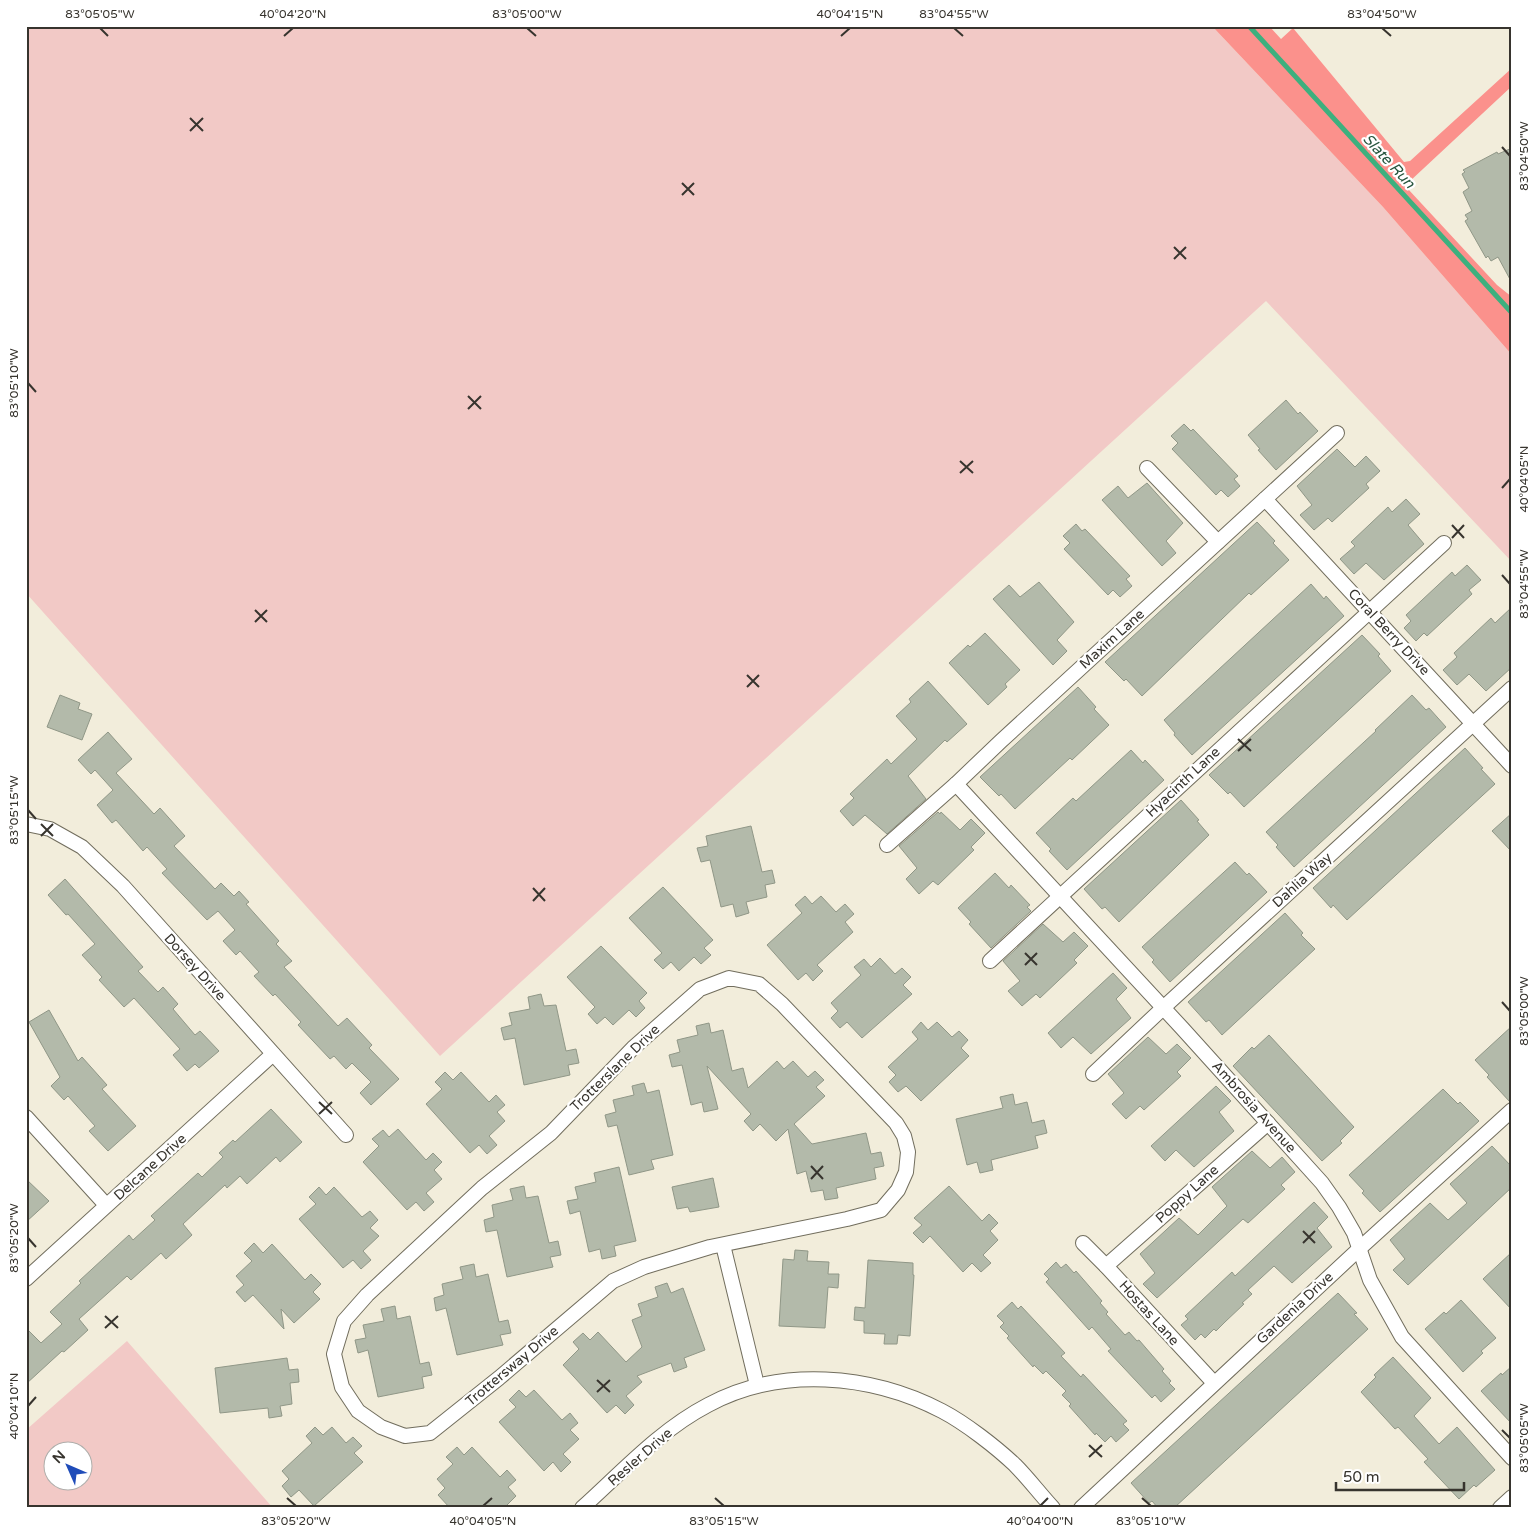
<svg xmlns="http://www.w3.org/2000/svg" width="1538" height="1534" font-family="'Varela Round',sans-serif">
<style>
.green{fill:#f2c9c6;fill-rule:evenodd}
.forest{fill:#fb918c}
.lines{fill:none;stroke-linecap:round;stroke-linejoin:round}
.stream{stroke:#3db07e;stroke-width:5}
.building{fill:#b3baaa;stroke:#909787}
.minor-casing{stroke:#716d5d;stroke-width:16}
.minor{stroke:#fff;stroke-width:14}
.ticks{fill:none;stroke:#37342e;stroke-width:2}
.labels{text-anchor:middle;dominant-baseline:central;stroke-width:4.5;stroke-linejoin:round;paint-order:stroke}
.street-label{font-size:14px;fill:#37342e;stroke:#fff}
.water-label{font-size:15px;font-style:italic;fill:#27553e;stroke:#fff}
.neatline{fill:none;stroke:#37342e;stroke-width:2}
.ticks-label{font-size:12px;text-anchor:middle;fill:#37342e}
</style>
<rect width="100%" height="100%" fill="#f2eddb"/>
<g class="green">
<path d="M26,26H1212L1383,207L1512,355V562L1266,301L440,1056L26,593Z"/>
<path d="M127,1341L273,1508H26V1430ZM52,1452H82V1482H52Z"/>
</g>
<path class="forest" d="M1212,26H1269L1281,39L1293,28L1404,162L1410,161L1512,68V86L1409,182L1408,189L1497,285L1512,297V355L1383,207Z"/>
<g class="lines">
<path class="stream" d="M1249,26L1512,313"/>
</g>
<g class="building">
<path d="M1512,148V283L1498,257L1491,261L1488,256L1486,258L1465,221L1468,219L1465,215L1472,211L1463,192L1469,188L1462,174L1465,172L1463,170L1497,152L1498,154Z"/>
<path d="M1286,400L1298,414L1300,412L1318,431L1276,470L1258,450L1260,449L1248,435Z"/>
<path d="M1184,424L1191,431L1193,429L1238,476L1234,479L1240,486L1228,497L1221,490L1216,495L1172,449L1178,443L1171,436Z"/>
<path d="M1337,449L1355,467L1366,456L1380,471L1366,484L1369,488L1332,522L1328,518L1314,530L1300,515L1312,505L1297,486Z"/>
<path d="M1147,483L1183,523L1166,541L1176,553L1162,566L1102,500L1118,486L1128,498Z"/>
<path d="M1406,499L1420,514L1408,525L1424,544L1384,580L1366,563L1354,574L1340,559L1355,546L1351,542L1388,507L1392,512Z"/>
<path d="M1257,522L1275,541L1273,543L1289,560L1251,595L1249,593L1142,696L1126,679L1124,681L1105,662Z"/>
<path d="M1076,524L1082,531L1085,529L1130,576L1126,579L1132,586L1120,597L1113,590L1108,595L1064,549L1070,543L1063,536Z"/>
<path d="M1467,565L1481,580L1469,590L1472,594L1427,636L1424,633L1416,641L1404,628L1411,621L1406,615L1452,572L1455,576Z"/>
<path d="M1039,582L1074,622L1057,640L1067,651L1053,665L993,599L1009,585L1020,597Z"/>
<path d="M1311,584L1324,599L1326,596L1344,616L1192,755L1174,735L1175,733L1164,720Z"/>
<path d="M1512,607V667L1486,691L1469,674L1457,685L1443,670L1457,657L1454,653L1491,618L1495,623Z"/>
<path d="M985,633L1020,670L1005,684L1007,687L988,705L949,663L968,645L970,647Z"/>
<path d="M1362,635L1380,654L1378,656L1391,671L1244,807L1230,792L1228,794L1209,775Z"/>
<path d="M928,681L967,724L947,742L945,740L908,776L926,799L887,834L865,815L853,826L840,811L854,798L850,794L887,759L891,764L917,739L896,716L911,702L909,699Z"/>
<path d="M1078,687L1096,707L1094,709L1109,725L1072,760L1070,758L1015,809L1001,794L999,796L980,777Z"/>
<path d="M60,695L80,703L78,709L92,714L82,740L47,727Z"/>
<path d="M1412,695L1426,710L1429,708L1446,727L1294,867L1276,847L1278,845L1266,832L1376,731L1375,730Z"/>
<path d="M108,732L132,759L116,773L154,814L160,808L185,836L174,846L215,889L221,883L234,896L239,891L249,902L246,904L279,941L276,944L292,961L284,967L338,1026L347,1018L372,1045L369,1048L399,1079L371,1105L360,1093L371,1082L352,1063L346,1069L334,1056L330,1059L298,1025L301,1022L275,994L273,996L254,976L259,972L240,951L236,955L223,941L235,930L218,911L207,920L162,873L167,869L147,847L143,851L116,820L112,823L97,805L113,790L95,770L91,774L78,760Z"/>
<path d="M1465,748L1483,768L1481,769L1495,784L1347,920L1333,905L1331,908L1313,888Z"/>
<path d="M1131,750L1143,763L1145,760L1164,780L1067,870L1049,851L1051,849L1036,833L1073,798L1076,801Z"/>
<path d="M1181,800L1199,820L1197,821L1209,835L1119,922L1105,907L1102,909L1084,889Z"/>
<path d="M938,812L940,814L941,812L960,830L971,819L985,833L971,847L974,850L938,885L933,881L919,894L906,879L917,868L899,846Z"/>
<path d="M1512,813V852L1492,831Z"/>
<path d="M751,826L762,872L772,870L775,883L765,885L767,897L746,902L749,913L736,917L733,904L721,907L710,860L701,862L697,848L708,846L706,836Z"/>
<path d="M1235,862L1247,875L1249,873L1267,892L1170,982L1152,962L1154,960L1142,947Z"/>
<path d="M995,873L1009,888L1011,885L1030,905L1027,907L1031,911L991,948L969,924L971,922L958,908Z"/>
<path d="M65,879L143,967L138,971L158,992L163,987L178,1004L173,1009L195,1035L200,1031L219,1051L199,1068L195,1064L187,1071L173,1055L180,1049L134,998L124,1007L99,980L102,977L82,955L95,944L68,914L66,915L48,895Z"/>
<path d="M663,887L713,940L704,948L711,955L701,964L694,957L679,971L671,962L663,969L654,960L662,953L629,918Z"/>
<path d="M805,896L812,904L821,896L836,912L845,904L854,914L845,922L853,932L817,965L823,971L813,981L806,973L798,980L767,945L802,913L795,905Z"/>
<path d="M1285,913L1303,933L1301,935L1315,949L1222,1035L1209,1020L1206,1022L1188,1002Z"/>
<path d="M1043,924L1063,942L1074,932L1088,946L1074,960L1077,963L1040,998L1036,994L1022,1006L1008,991L1020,981L1003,961Z"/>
<path d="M601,946L647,993L639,1001L645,1008L636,1017L629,1010L613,1025L605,1017L597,1024L588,1014L595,1007L567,977Z"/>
<path d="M880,958L895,974L902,968L911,977L903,985L912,994L862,1038L847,1022L840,1028L831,1018L838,1011L831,1003L861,975L854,967L864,959L871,967Z"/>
<path d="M1113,973L1127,988L1116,999L1131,1018L1091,1054L1073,1037L1061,1048L1048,1033Z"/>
<path d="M541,994L544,1006L556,1005L566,1051L576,1049L579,1063L568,1065L570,1075L524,1085L515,1038L504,1040L501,1028L512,1025L509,1013L530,1009L528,997Z"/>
<path d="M49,1010L78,1061L82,1057L107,1085L102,1089L136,1126L108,1151L89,1131L95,1126L68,1096L64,1100L51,1086L60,1077L29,1022Z"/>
<path d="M921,1022L928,1030L937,1022L952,1037L959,1031L968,1040L961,1048L969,1056L921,1101L906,1086L898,1092L889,1082L896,1075L888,1067L918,1039L912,1032Z"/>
<path d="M709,1023L711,1033L723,1030L732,1071L743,1068L748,1088L777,1061L784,1069L793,1061L808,1077L815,1071L824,1080L816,1087L825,1096L794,1124L812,1144L866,1133L871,1154L881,1152L884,1166L874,1168L876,1179L836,1188L838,1198L825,1200L823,1190L811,1192L806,1171L797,1174L788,1129L776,1141L760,1124L753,1131L744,1121L751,1114L707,1066L718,1109L704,1112L702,1102L691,1105L682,1065L672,1067L669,1055L680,1052L677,1040L698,1035L696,1026Z"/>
<path d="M1512,1026V1101L1510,1102L1487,1077L1489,1075L1475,1060Z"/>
<path d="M1269,1035L1354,1127L1340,1141L1342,1143L1322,1161L1233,1066L1252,1047L1254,1049Z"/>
<path d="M1148,1037L1166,1054L1177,1044L1191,1058L1177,1072L1181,1076L1144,1110L1140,1106L1126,1119L1112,1104L1124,1093L1108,1074Z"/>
<path d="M445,1072L453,1080L461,1072L489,1102L496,1095L505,1105L497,1112L505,1121L489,1136L497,1145L487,1154L479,1145L470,1153L426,1104L442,1089L435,1082Z"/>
<path d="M644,1083L647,1093L659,1090L673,1155L651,1160L654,1169L629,1175L617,1125L608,1127L605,1115L616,1112L613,1100L634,1095L632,1086Z"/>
<path d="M1216,1086L1231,1101L1219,1112L1234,1131L1194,1167L1176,1150L1165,1161L1151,1146Z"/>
<path d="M1443,1089L1458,1104L1460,1102L1479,1121L1380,1212L1362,1193L1364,1191L1349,1175Z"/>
<path d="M1013,1094L1015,1105L1027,1102L1032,1123L1044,1120L1047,1133L1035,1136L1038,1148L991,1160L993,1170L980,1173L977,1162L967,1165L956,1119L1003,1108L1000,1097Z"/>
<path d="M271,1109L302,1142L280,1162L276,1157L247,1184L240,1176L227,1188L225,1185L183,1224L192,1235L166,1259L161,1253L131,1280L127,1276L79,1319L88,1330L64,1352L62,1351L26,1384V1328L41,1343L62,1324L50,1312L81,1283L79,1281L129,1235L133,1240L155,1220L151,1216L198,1173L202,1177L223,1157L219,1153L233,1140L235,1142Z"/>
<path d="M398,1129L426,1160L433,1153L442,1162L434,1170L442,1179L426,1193L434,1202L424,1211L416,1202L407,1210L363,1162L379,1146L372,1139L383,1130L389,1137Z"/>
<path d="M1492,1146L1512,1167V1187L1408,1285L1393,1270L1405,1259L1390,1240L1430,1203L1448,1220L1467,1203L1450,1184Z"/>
<path d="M1252,1151L1270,1168L1282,1157L1295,1172L1281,1185L1285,1189L1248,1223L1243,1219L1157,1298L1143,1284L1155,1273L1140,1254L1179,1218L1198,1235L1227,1206L1212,1187Z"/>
<path d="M619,1167L636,1241L614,1246L616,1256L602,1259L600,1249L589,1252L580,1211L570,1214L567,1201L578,1199L575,1187L596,1182L594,1173Z"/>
<path d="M713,1178L719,1207L690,1212L688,1207L677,1209L672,1187Z"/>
<path d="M26,1179L49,1201L26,1222Z"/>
<path d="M524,1186L526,1198L538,1196L549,1243L558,1241L561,1255L550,1257L553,1267L507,1277L497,1230L486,1232L484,1220L494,1217L492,1205L513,1200L510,1189Z"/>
<path d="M949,1186L982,1221L989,1214L998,1223L990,1231L998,1240L983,1255L991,1263L981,1272L972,1263L963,1272L930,1236L923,1243L913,1233L922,1225L914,1218Z"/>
<path d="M319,1187L326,1195L334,1187L362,1217L370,1211L378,1220L370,1228L379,1236L363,1251L371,1260L361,1269L353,1260L343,1268L299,1219L316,1204L309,1197Z"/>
<path d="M1314,1202L1328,1217L1317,1228L1332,1247L1292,1283L1274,1266L1248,1290L1252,1294L1242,1303L1244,1304L1225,1322L1216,1331L1214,1329L1205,1338L1201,1334L1195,1340L1181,1325L1188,1319L1185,1316L1232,1272L1235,1276Z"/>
<path d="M254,1243L263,1253L272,1244L305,1280L311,1274L321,1284L313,1292L320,1299L294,1323L281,1309L284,1329L253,1295L245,1302L236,1292L244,1285L236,1276L252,1261L244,1253Z"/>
<path d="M795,1250L808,1251L807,1261L829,1262L828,1274H839L838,1288L828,1287L825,1328L779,1326L783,1259L794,1260Z"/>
<path d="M1512,1252V1310L1483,1279Z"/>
<path d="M868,1260L913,1263V1275H914L910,1336L898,1335L897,1344H884L885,1334L864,1333V1321L854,1320L855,1307L865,1308Z"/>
<path d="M1056,1262L1061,1268L1066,1264L1074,1273L1076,1271L1102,1301L1100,1303L1108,1312L1106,1314L1125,1335L1129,1332L1137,1341L1139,1340L1164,1369L1162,1371L1171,1381L1169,1383L1175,1389L1161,1402L1155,1395L1152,1398L1108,1351L1111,1349L1092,1327L1089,1330L1046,1282L1049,1279L1044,1274Z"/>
<path d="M474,1264L476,1277L488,1274L499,1322L508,1320L511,1333L500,1335L503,1345L457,1355L446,1308L436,1311L434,1298L444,1295L442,1284L463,1279L460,1267Z"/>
<path d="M667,1283L671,1293L683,1288L705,1350L684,1358L687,1367L674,1372L671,1363L637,1376L642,1382L626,1396L634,1405L625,1414L616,1405L607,1413L563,1365L579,1349L573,1342L583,1333L590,1340L598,1332L626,1362L642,1347L632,1320L642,1316L638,1304L658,1297L655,1287Z"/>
<path d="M1338,1293L1357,1313L1354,1314L1368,1329L1174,1508H1158L1152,1501L1149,1503L1131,1483Z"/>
<path d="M1461,1300L1496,1338L1481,1351L1483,1353L1463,1372L1425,1329L1444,1312L1446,1314Z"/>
<path d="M1012,1302L1018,1309L1021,1306L1065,1353L1061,1356L1081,1377L1083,1374L1127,1421L1123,1424L1129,1430L1116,1442L1111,1436L1105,1442L1096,1433L1095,1435L1069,1406L1071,1404L1062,1395L1066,1391L1046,1371L1043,1374L1034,1365L1033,1367L1007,1338L1009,1336L1000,1327L1004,1323L997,1316Z"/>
<path d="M395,1306L397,1319L410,1316L420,1364L429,1362L432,1375L422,1377L424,1388L378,1397L368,1350L358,1353L355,1340L366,1338L363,1325L384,1321L381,1309Z"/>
<path d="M1393,1357L1431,1398L1414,1416L1439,1444L1457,1427L1495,1470L1476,1487L1474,1485L1459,1499L1424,1462L1428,1459L1398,1427L1395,1429L1361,1392L1376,1377L1374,1375Z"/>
<path d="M287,1358L289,1370L298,1369L299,1382L290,1383L292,1404L280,1406L282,1416L269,1418L268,1408L220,1413L215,1368Z"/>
<path d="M1512,1366V1424L1481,1391L1501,1373L1502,1375Z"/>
<path d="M519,1390L526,1397L534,1390L562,1420L570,1413L578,1423L570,1430L579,1439L563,1454L571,1462L561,1472L553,1462L544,1471L499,1422L516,1407L509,1400Z"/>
<path d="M315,1427L323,1435L332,1427L346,1443L353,1437L362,1446L354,1453L363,1462L314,1506L299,1490L291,1497L282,1486L289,1479L282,1471L312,1443L306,1436Z"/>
<path d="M457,1447L464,1455L472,1447L500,1477L507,1470L516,1480L508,1487L516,1496L504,1508H450L438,1495L445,1488L437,1479L453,1464L446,1457Z"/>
</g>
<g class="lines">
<defs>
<g id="minor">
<path d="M1147,468L1218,542"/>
<path d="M1265,499L1512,766"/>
<path d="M956,784L1182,1028L1322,1183L1339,1207L1354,1233L1370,1280L1402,1337L1512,1458"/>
<path d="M26,824L50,829L82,847L123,886L346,1135"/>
<path d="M887,845L956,784L1001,741L1337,433"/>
<path d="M990,961L1444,543"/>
<path d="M729,978L759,984L782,1004L896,1123L904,1136L908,1152L906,1172L898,1190L881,1210L847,1219L710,1247L644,1267L613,1281L499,1378L430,1433L405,1436L381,1427L358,1411L342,1387L334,1354L344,1321L367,1295L482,1188L551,1133L633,1048L700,989Z"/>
<path d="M1093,1074L1163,1008L1512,688"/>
<path d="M26,1117L106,1205"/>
<path d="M1083,1243L1106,1266L1214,1383"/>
<path d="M723,1245L757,1385"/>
<path d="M1106,1266L1268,1123"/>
<path d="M26,1279L273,1054"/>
<path d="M582,1508C622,1472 660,1430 708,1405C780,1366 871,1374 942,1411C965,1423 996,1447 1015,1465C1028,1478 1040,1494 1053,1508"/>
<path d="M1081,1508L1359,1249L1512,1110"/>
<path d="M1500,1508L1512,1497"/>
</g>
</defs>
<use href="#minor" class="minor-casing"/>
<use href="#minor" class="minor"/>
</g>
<path class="ticks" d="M100,28L108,36M527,28L536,36M954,28L963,36M1382,28L1391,36M284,36L293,28M841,36L850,28M190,118L203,131M190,131L203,118M1502,147L1510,156M682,183L694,195M682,195L694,183M1174,247L1186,259M1174,259L1186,247M28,383L36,392M468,396L481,409M468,409L481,396M960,461L973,473M960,473L973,461M1502,488L1510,479M1452,525L1464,538M1452,538L1464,525M1502,575L1510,584M255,610L267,622M255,622L267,610M747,675L759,687M747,687L759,675M1238,739L1251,751M1238,751L1251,739M28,810L36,819M41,824L53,836M41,836L53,824M533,888L545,901M533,901L545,888M1025,953L1037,965M1025,965L1037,953M1502,1002L1510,1011M319,1102L332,1114M319,1114L332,1102M811,1166L823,1179M811,1179L823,1166M1303,1231L1315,1243M28,1238L36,1247M1303,1243L1315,1231M105,1316L118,1328M105,1328L118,1316M597,1380L610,1392M597,1392L610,1380M28,1406L36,1397M1502,1430L1510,1438M1089,1445L1102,1457M1089,1457L1102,1445M287,1498L296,1506M715,1498L724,1506M1142,1498L1151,1506M483,1506L492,1498M1040,1506L1048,1498"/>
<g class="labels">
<g class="street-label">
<text transform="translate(1389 632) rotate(47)">Coral Berry Drive</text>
<text transform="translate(1112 639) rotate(-42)">Maxim Lane</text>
<text transform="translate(1183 782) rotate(-43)">Hyacinth Lane</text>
<text transform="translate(1302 880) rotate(-42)">Dahlia Way</text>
<text transform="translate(195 967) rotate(48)">Dorsey Drive</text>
<text transform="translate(615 1068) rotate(-44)">Trotterslane Drive</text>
<text transform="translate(1254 1107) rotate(48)">Ambrosia Avenue</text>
<text transform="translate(150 1167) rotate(-42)">Delcane Drive</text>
<text transform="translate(1187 1194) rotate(-42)">Poppy Lane</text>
<text transform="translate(1295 1308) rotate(-43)">Gardenia Drive</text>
<text transform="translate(1149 1313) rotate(48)">Hostas Lane</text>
<text transform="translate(512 1366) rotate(-40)">Trottersway Drive</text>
<text transform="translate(640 1457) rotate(-41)">Resler Drive</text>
</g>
<g class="water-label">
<text transform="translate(1389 161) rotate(47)">Slate Run</text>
</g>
</g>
<rect width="1538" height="1534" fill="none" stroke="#ffffff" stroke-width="55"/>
<g transform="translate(68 1466) rotate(315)"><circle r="24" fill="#ffffff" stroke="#afaeab"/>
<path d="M0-4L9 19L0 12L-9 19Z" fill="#1f4cb9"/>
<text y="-8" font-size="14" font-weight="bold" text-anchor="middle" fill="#37342e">N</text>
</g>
<path d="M1336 1482v8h128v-8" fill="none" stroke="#37342e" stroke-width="2.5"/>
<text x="1343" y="1482" font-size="15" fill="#37342e" stroke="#ffffff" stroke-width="4" paint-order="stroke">50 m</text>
<rect x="28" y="28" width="1482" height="1478" class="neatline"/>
<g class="ticks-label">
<text x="100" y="18">83°05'05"W</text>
<text x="293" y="18">40°04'20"N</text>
<text x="527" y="18">83°05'00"W</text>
<text x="850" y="18">40°04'15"N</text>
<text x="954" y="18">83°04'55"W</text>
<text x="1382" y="18">83°04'50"W</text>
<text transform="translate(1524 156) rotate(-90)" y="4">83°04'50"W</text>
<text transform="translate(14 383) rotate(-90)" y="4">83°05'10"W</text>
<text transform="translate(1524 479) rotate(-90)" y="4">40°04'05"N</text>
<text transform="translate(1524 584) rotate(-90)" y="4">83°04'55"W</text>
<text transform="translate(14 810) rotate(-90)" y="4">83°05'15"W</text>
<text transform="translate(1524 1011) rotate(-90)" y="4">83°05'00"W</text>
<text transform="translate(14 1238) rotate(-90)" y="4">83°05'20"W</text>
<text transform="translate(14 1406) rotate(-90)" y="4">40°04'10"N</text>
<text transform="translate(1524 1438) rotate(-90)" y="4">83°05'05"W</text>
<text x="296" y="1525">83°05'20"W</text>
<text x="483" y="1525">40°04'05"N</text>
<text x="724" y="1525">83°05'15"W</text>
<text x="1040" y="1525">40°04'00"N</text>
<text x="1151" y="1525">83°05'10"W</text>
</g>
</svg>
